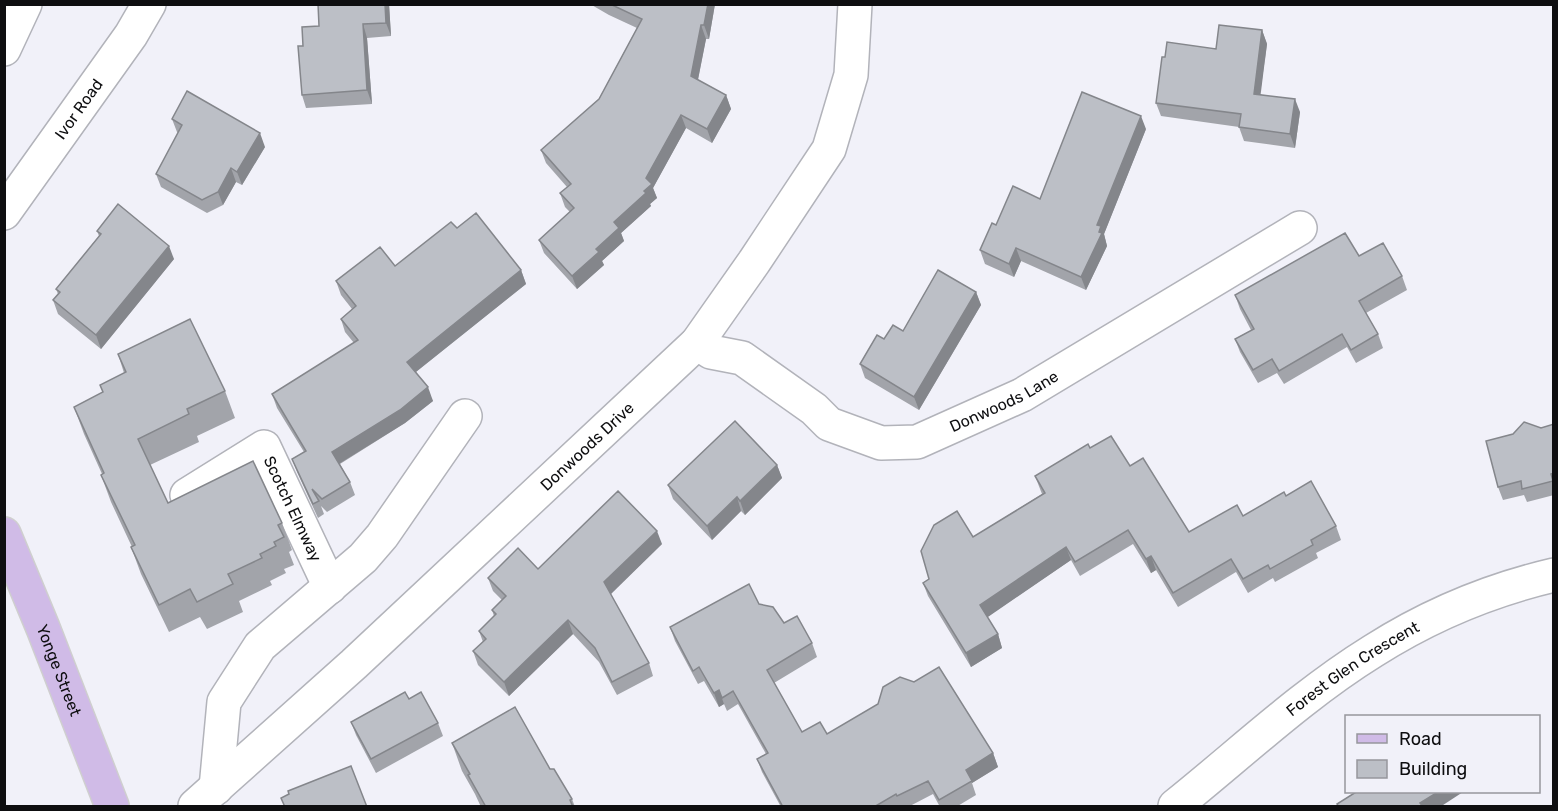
<svg xmlns="http://www.w3.org/2000/svg" width="1558" height="811" font-family="Rubik,sans-serif">
<style>
.lines{fill:none;stroke-linecap:round;stroke-linejoin:round}
.street-casing{stroke:#b2b3ba;stroke-width:36}
.primary-casing{stroke:#cfcfcf;stroke-width:36}
.street{stroke:#fff;stroke-width:33}
.primary{stroke:#d0bbe7;stroke-width:33}
.wall{fill:#a2a4aa}
.shaded-wall{fill:#84868b}
.building{fill:#bcbfc6;stroke:#84868b;stroke-width:1.5}
.labels{text-anchor:middle;dominant-baseline:central;stroke-width:5;stroke-linejoin:round;paint-order:stroke}
.street-label{font-size:16px;fill:#0e0e10;stroke:#f1f1f9}
</style>
<rect width="100%" height="100%" fill="#f1f1f9"/>
<g class="lines">
<defs>
<g id="street">
<path d="M4,49L25,4"/>
<path id="s1" d="M4,213L131,35L149,4"/>
<path id="s2" d="M697,343L711,352L742,358L814,409L829,424L881,443L917,442L1022,395L1300,228"/>
<path id="s3" d="M187,495L264,447L330,587"/>
<path d="M216,788L224,702L260,646L363,558L382,536L465,416"/>
<path id="s4" d="M195,806L354,664L697,343L754,262L829,149L851,75L855,4"/>
<path id="s5" d="M1175,806C1240,754 1302,695 1373,651C1428,616 1490,590 1554,575"/>
</g>
<g id="primary">
<path id="s6" d="M4,534L43,628L112,806"/>
</g>
</defs>
<use href="#street" class="street-casing"/>
<use href="#primary" class="primary-casing"/>
<use href="#street" class="street"/>
<use href="#primary" class="primary"/>
</g>
<g class="wall">
<path d="M318,4H389L391,36L367,38L372,104L306,108L302,95L303,46L319,26Z"/>
<path d="M590,4H715L709,39H706L698,80L726,95L731,109L712,143L686,128L653,188L657,198L650,204L651,206L621,233L624,241L602,261L604,265L577,289L544,253L539,240L570,212L565,207L560,193L567,187L546,163L541,150L599,99L637,28L609,15Z"/>
<path d="M1262,30L1267,44L1260,94L1300,112L1295,148L1244,141L1239,127L1161,116L1156,103L1216,49Z"/>
<path d="M172,119L265,147L242,185L236,182L223,205L207,213L161,187L156,174L178,133L177,132Z"/>
<path d="M1146,129L1104,234L1107,246L1086,290L1021,261L1014,277L985,264L980,250L996,225L1040,199Z"/>
<path d="M457,228L521,270L526,284L416,372L433,401L405,423L340,464L350,482L355,495L327,512L321,506L324,514L318,518L297,472L292,459L304,452L277,408L272,394L354,343L345,332L341,319L352,309L341,295L336,281L395,266Z"/>
<path d="M97,231L174,259L101,349L58,314L53,300L58,294L56,289L99,236Z"/>
<path d="M1359,256L1402,276L1407,290L1366,313L1378,334L1383,348L1356,363L1347,347L1284,384L1277,373L1258,383L1240,352L1235,339L1251,330L1240,309L1235,295Z"/>
<path d="M976,292L981,305L919,410L865,378L860,364L884,339L903,331Z"/>
<path d="M118,354L225,391L235,418L197,436L199,442L150,465L168,503L282,523L292,550L289,552L294,565L284,569L286,573L270,581L272,585L239,601L243,612L207,629L200,617L169,632L141,574L131,547H132L111,502L101,475L102,474L84,434L74,407L103,393L100,385L124,373Z"/>
<path d="M1554,424V495L1527,502L1524,495L1503,500L1498,487L1541,428Z"/>
<path d="M1090,448L1130,466L1189,532L1243,516L1286,496L1336,526L1341,540L1316,553L1318,558L1275,582L1273,578L1248,593L1236,572L1178,607L1156,570L1151,573L1133,544L1080,576L1071,560L987,617L998,634L1002,648L971,667L928,596L923,583L929,579L973,537L1042,494L1035,476Z"/>
<path d="M777,465L782,478L745,515L741,511L712,540L673,499L668,485Z"/>
<path d="M662,544L610,594L649,663L653,676L617,695L599,662L573,634L509,696L478,665L473,651L483,642L479,631L494,616L492,610L502,600L493,591L488,578L538,569Z"/>
<path d="M759,604L784,623L812,643L817,657L774,683L802,732L827,734L993,753L998,767L972,783L976,795L956,807H940L933,794L908,807H781L762,772L757,759L766,754L738,704L727,711L724,704L719,707L704,681L698,684L675,641L670,627Z"/>
<path d="M409,699L438,723L443,736L376,773L356,735L351,722Z"/>
<path d="M452,743L550,769L572,799L575,807H481L475,794L462,771Z"/>
</g>
<g class="shaded-wall">
<path d="M385,4H389L391,36L386,23Z"/>
<path d="M708,4H715L709,39L704,25Z"/>
<path d="M363,24L367,38L372,104L367,90Z"/>
<path d="M701,25L706,39L696,89L691,76Z"/>
<path d="M1262,30L1267,44L1259,107L1254,94Z"/>
<path d="M726,95L731,109L712,143L707,129Z"/>
<path d="M1295,99L1300,112L1295,148L1290,134Z"/>
<path d="M681,115L686,128L653,188L657,198L650,204L651,206L621,233L624,241L602,261L604,265L577,289L572,276L596,249L614,222L644,191L646,178Z"/>
<path d="M1141,116L1146,129L1104,234L1107,246L1086,290L1081,277L1097,225Z"/>
<path d="M260,133L265,147L242,185L237,172Z"/>
<path d="M231,168L236,182L223,205L218,192Z"/>
<path d="M169,246L174,259L101,349L96,335Z"/>
<path d="M1016,248L1021,261L1014,277L1009,264Z"/>
<path d="M521,270L526,284L412,375L407,362Z"/>
<path d="M976,292L981,305L919,410L914,397Z"/>
<path d="M428,387L433,401L405,423L337,465L332,452Z"/>
<path d="M777,465L782,478L745,515L740,501Z"/>
<path d="M737,497L741,511L712,540L707,526Z"/>
<path d="M657,531L662,544L609,596L604,582Z"/>
<path d="M1066,547L1071,560L985,619L980,605Z"/>
<path d="M1151,556L1156,570L1151,573L1146,559Z"/>
<path d="M568,620L573,634L509,696L504,682Z"/>
<path d="M998,634L1002,648L971,667L966,653Z"/>
<path d="M719,690L724,704L719,707L714,693Z"/>
<path d="M993,753L998,767L972,783L966,770Z"/>
<path d="M1438,792H1463L1440,807H1421L1420,803Z"/>
</g>
<g class="building">
<path d="M318,4H385L386,23L363,24L367,90L302,95L298,46H303L302,27L319,26Z"/>
<path d="M610,4H708L704,25H701L691,76L726,95L707,129L681,115L646,178L652,184L644,191L646,193L614,222L619,228L596,249L599,252L572,276L539,240L574,208L560,193L571,184L541,150L599,99L642,19Z"/>
<path d="M1219,25L1262,30L1254,94L1295,99L1290,134L1239,127L1241,114L1156,103L1162,57H1165L1167,42L1216,49Z"/>
<path d="M187,91L260,133L237,172L231,168L218,192L202,200L156,174L182,125L172,119Z"/>
<path d="M1082,92L1141,116L1097,225L1101,226L1099,232L1102,233L1081,277L1016,248L1009,264L980,250L992,223L996,225L1013,186L1040,199Z"/>
<path d="M118,204L169,246L96,335L53,300L60,292L56,289L101,234L97,231Z"/>
<path d="M476,213L521,270L407,362L428,387L400,410L332,452L350,482L322,499L312,489L319,501L313,504L292,459L306,451L272,394L358,340L341,319L356,306L336,281L380,247L395,266L451,222L457,228Z"/>
<path d="M1345,233L1359,256L1383,243L1402,276L1359,301L1378,334L1351,350L1342,334L1279,371L1272,359L1253,370L1235,339L1254,329L1235,295Z"/>
<path d="M938,270L976,292L914,397L860,364L877,335L884,339L893,325L903,331Z"/>
<path d="M190,319L225,391L187,409L189,414L138,439L168,503L253,461L282,523L278,525L284,537L274,542L276,546L260,554L262,558L228,574L233,584L197,602L190,589L159,605L131,547L135,545L101,475L104,473L74,407L103,392L100,385L126,372L118,354Z"/>
<path d="M735,421L777,465L740,501L737,497L707,526L668,485Z"/>
<path d="M1524,422L1541,428L1554,424V473L1551,474L1553,481L1522,489L1521,481L1498,487L1486,441L1513,434Z"/>
<path d="M1111,436L1130,466L1143,458L1189,532L1237,505L1243,516L1284,492L1286,496L1311,481L1336,526L1311,540L1313,545L1270,569L1268,565L1243,579L1231,559L1173,593L1151,556L1146,559L1128,530L1075,562L1066,547L980,605L998,634L966,653L923,583L929,579L921,551L934,525L957,511L973,537L1045,493L1035,476L1088,444L1090,448Z"/>
<path d="M618,491L657,531L604,582L649,663L612,682L595,648L568,620L504,682L473,651L486,639L479,631L496,614L492,610L506,596L488,578L518,548L538,569Z"/>
<path d="M749,584L759,604L773,607L784,623L797,616L812,643L767,670L802,732L820,722L827,734L878,704L883,687L900,677L914,682L939,667L993,753L966,770L972,781L939,800L928,781L897,796L896,794L874,807H783L757,759L768,753L733,691L722,698L719,690L714,693L699,667L693,671L670,627Z"/>
<path d="M405,692L409,699L421,692L438,723L371,759L351,722Z"/>
<path d="M515,707L550,769H554L572,799L570,800L573,807H486L468,775L470,774L452,743Z"/>
<path d="M351,766L367,807H285L281,798L289,794L288,791Z"/>
<path d="M1356,792H1438L1420,803L1423,807H1339L1337,804Z"/>
</g>
<g class="labels">
<g class="street-label">
<text stroke="none"><textPath href="#s1" startOffset="128">Ivor Road</textPath></text>
<text stroke="none"><textPath href="#s2" startOffset="345">Donwoods Lane</textPath></text>
<text stroke="none"><textPath href="#s4" startOffset="532">Donwoods Drive</textPath></text>
<text stroke="none"><textPath href="#s3" startOffset="159">Scotch Elmway</textPath></text>
<text stroke="none"><textPath href="#s6" startOffset="147">Yonge Street</textPath></text>
<text stroke="none"><textPath href="#s5" startOffset="225">Forest Glen Crescent</textPath></text>
</g>
</g>
<rect width="1558" height="811" fill="none" stroke="#0e0e10" stroke-width="12"/>
<rect x="1345" y="715" width="195" height="78" fill="#f1f1f9" stroke="#96969c" stroke-width="1.5"/>
<rect x="1357" y="734" width="30" height="9" fill="#d0bbe7" stroke="#96969c" stroke-width="1.5"/>
<text x="1399" y="745" font-size="18" fill="#0e0e10">Road</text>
<rect x="1357" y="760" width="30" height="18" fill="#bcbfc6" stroke="#96969c" stroke-width="1.5"/>
<text x="1399" y="775" font-size="18" fill="#0e0e10">Building</text>
</svg>
